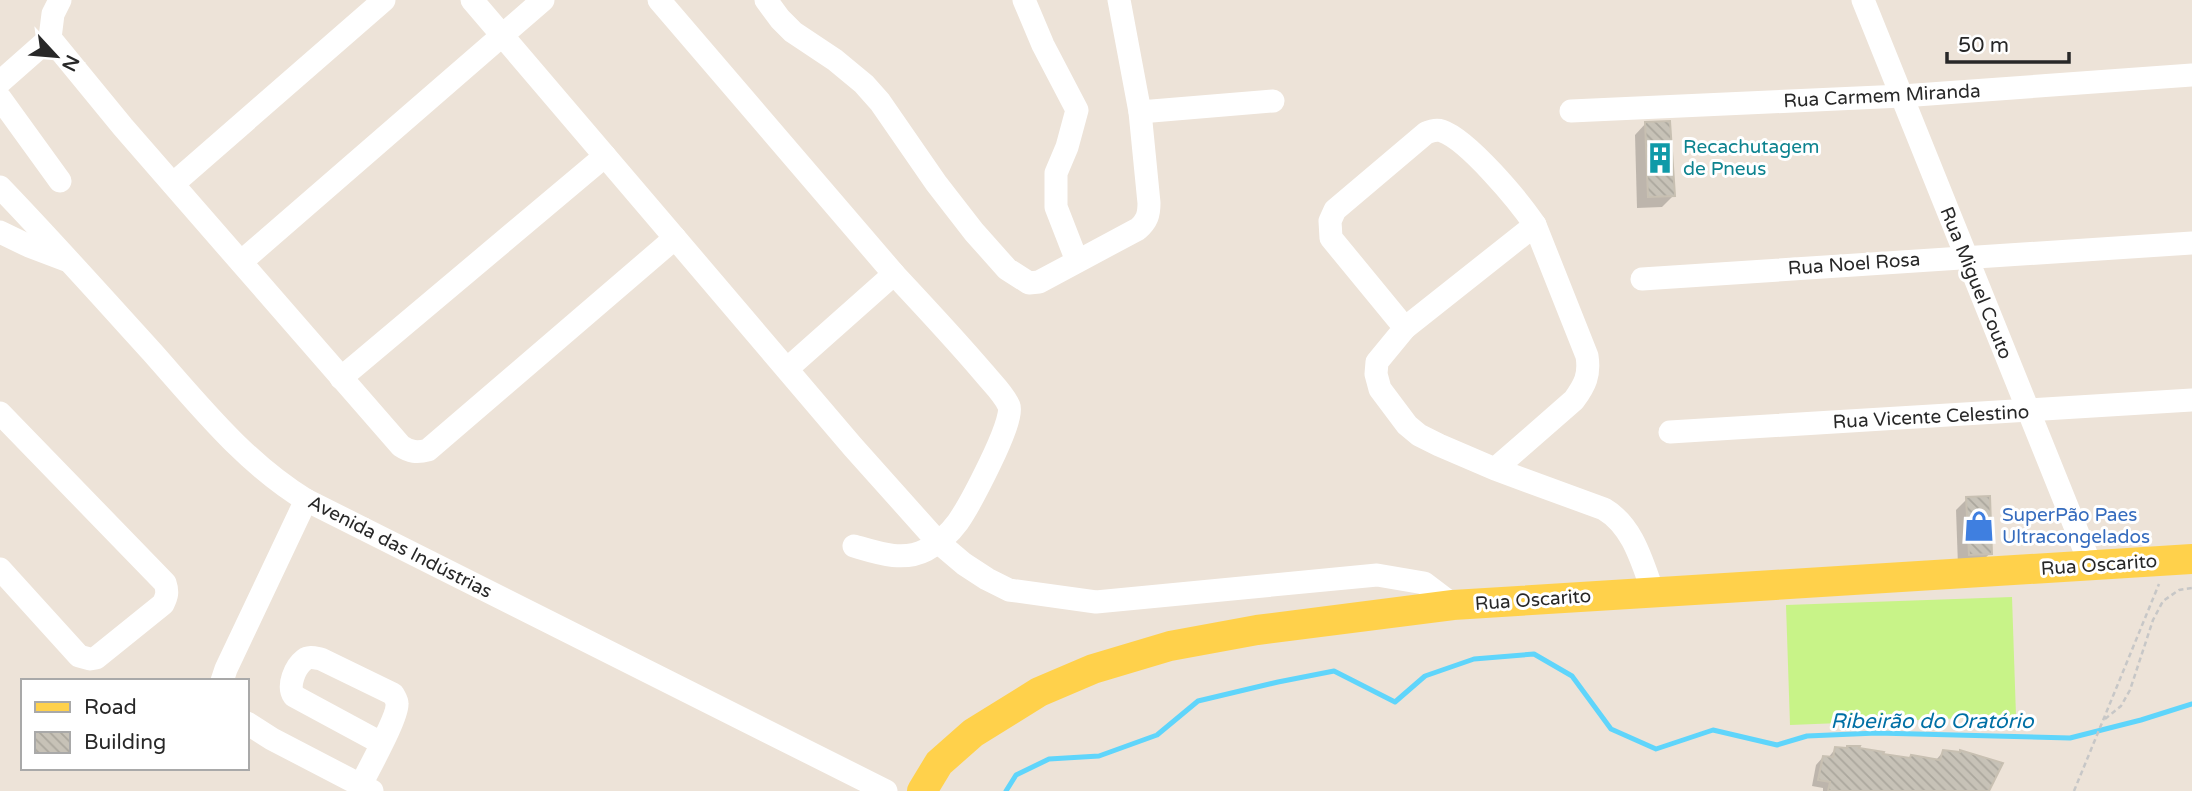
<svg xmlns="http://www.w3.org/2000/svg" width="2192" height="791" font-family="'Varela Round',sans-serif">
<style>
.pitch{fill:#c8f388}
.shadow{fill:#0003}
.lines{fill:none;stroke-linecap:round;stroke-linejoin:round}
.stream{stroke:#5fd5fb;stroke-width:5}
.building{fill:url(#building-back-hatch);stroke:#c8c0b2;stroke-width:2}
.path{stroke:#c7c7c7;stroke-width:2.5;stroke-dasharray:5 3.5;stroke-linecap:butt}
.minor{stroke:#fff;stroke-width:23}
.major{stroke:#ffd14b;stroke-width:30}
.labels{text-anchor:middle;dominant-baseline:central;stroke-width:6;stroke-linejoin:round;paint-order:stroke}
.street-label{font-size:19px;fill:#282828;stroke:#fff}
.culture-label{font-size:19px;fill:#0d838f;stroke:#fff;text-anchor:start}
.shop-label{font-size:19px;fill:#366cbe;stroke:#fff;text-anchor:start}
.water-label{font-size:21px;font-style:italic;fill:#0070a5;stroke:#fff}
</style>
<defs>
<pattern id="building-back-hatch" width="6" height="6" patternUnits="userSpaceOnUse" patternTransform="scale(1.75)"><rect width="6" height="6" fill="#c7c2b7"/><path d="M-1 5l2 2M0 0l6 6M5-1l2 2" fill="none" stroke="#aba79d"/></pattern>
</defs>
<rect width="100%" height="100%" fill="#ede3d8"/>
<path class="pitch" d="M2012,597L2016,716L1790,725L1786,605Z"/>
<g class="shadow">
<path d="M1646,123L1673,196L1662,207L1637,208L1635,135Z"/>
<path d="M1967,499L1990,553L1979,565L1958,566L1956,510Z"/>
<path d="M1836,748L1909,760H1936L1943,752L1988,791H1823V788L1812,786L1816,765L1823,757L1828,758Z"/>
</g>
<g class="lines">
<path class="stream" d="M1006,791L1016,775L1049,759L1099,756L1157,735L1198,701L1278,682L1334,671L1395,702L1425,676L1474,659L1534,654L1572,676L1611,729L1656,749L1713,730L1777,745L1807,736L1877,733L2070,738L2141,720L2192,704"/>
</g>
<g class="building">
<path d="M1670,121L1675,196L1648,197L1645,122Z"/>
<path d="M1990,496L1992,554L1969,555L1966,497Z"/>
<path d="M1847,746H1860L1859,748L1884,752L1883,754L1910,758L1911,755L1940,760L1943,750L1960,752V750L2003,763L1989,791H1828L1830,782L1818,780L1823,756L1833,757L1835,747L1847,748Z"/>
</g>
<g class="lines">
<g class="path">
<path d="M2105,719L2121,706L2130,690L2153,620L2163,601L2179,590L2192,588"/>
<path d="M2074,791L2159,584"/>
</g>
<g class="minor">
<path d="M472,0L675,238"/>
<path d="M659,0L894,274L787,369"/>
<path d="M766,0L780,19L793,32L835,60L864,84L880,102L936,183L974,232L1007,269L1029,283L1039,282L1138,229C1147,221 1149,215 1149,203L1140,112"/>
<path d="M1024,0L1043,45L1077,110L1067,147L1056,173V207L1077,261"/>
<path d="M1119,0L1140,112L1273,101"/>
<path d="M1863,0L2091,566"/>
<path d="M50,38L53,14L60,0"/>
<path d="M0,82L50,38L123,127L401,446C410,452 417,453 428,450L675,238L853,447L938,542L964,564L987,579L1009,590L1096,602L1377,575L1424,583L1453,605"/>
<path d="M0,98L60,181"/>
<path d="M1571,111L1902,96L2192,75"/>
<path d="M173,184L384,0"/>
<path d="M0,187C52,241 102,297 152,352C199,405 245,463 306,500L886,791"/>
<path d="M0,232L29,246L66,260"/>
<path d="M241,262L543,0"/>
<path d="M1642,279L2192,243"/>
<path d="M1405,328L1535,225"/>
<path d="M341,378L605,156"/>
<path d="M0,413L165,583C168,592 167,596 163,604L96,658L90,659L79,656L0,569"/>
<path d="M1670,432L2192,400"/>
<path d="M1495,469L1574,400C1585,385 1590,375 1587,356L1535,225C1519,201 1468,140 1442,131C1436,129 1432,131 1426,133L1335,210L1330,221L1331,238L1405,328L1377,362L1376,374L1380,389L1407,425L1419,435L1439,445L1495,469L1604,509C1633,526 1642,562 1653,592"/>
<path d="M854,546C878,553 903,562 926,550C939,543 950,533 958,522C969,506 1015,421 1009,406C1004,394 992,383 983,372C954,338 924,306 894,274"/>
<path d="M222,681L226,669L306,500"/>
<path d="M247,723L272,739L372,791"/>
<path d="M361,785C368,770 398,717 397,704C397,700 395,698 393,694L321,659C315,658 309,656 304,660C295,667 287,686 294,696L381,743"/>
</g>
<path class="major" d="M922,791L939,763L973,733L1039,692L1093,669L1170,646L1257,630L1453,605L2192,559"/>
</g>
<defs>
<symbol id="building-bare" viewBox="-9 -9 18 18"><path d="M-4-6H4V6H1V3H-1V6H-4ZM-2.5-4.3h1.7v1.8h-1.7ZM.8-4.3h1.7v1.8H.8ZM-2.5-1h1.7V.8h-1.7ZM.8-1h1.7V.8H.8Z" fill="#0f9aa8" stroke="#fff" stroke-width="2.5" paint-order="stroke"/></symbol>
<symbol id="shop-bare" viewBox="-9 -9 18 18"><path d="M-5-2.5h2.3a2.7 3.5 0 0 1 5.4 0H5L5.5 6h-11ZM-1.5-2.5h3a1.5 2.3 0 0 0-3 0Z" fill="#3f7fe0" stroke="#fff" stroke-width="2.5" paint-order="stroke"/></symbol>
</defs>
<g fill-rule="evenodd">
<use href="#building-bare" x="1638" y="136" width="44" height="44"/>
<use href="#shop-bare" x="1957" y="504" width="44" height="44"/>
</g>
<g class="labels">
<g class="street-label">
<text transform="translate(1882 96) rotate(-3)">Rua Carmem Miranda</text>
<text transform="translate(1854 264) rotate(-4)">Rua Noel Rosa</text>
<text transform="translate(1976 283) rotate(68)">Rua Miguel Couto</text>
<text transform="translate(1931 417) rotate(-3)">Rua Vicente Celestino</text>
<text transform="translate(400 547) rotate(27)">Avenida das Indústrias</text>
<text transform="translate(2099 565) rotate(-4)">Rua Oscarito</text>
<text transform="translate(1533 600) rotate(-4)">Rua Oscarito</text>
</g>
<g class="culture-label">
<text x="1683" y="147">Recachutagem<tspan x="1683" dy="22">de Pneus</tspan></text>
</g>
<g class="shop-label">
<text x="2002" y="515">SuperPão Paes<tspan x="2002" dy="22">Ultracongelados</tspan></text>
</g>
<g class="water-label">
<text x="1932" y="721">Ribeirão do Oratório</text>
</g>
</g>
<rect x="21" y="679" width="228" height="91" fill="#ffffff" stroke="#a9a9a9" stroke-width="2"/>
<rect x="35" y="702" width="35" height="10" fill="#ffd14b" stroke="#a9a9a9" stroke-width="2"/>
<text x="84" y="714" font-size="21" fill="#282828">Road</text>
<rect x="35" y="732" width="35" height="21" fill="url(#building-back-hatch)" stroke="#a9a9a9" stroke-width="2"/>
<text x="84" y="749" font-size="21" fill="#282828">Building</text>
<g transform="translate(56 56) rotate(116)" stroke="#ffffff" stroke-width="5" paint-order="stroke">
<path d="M0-5L12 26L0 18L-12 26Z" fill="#282828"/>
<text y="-10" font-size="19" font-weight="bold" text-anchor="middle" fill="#282828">N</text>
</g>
<path d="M1947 52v10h122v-10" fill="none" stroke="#282828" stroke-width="3.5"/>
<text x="1958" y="52" font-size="21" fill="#282828" stroke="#ffffff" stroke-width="5" paint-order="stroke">50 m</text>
</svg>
